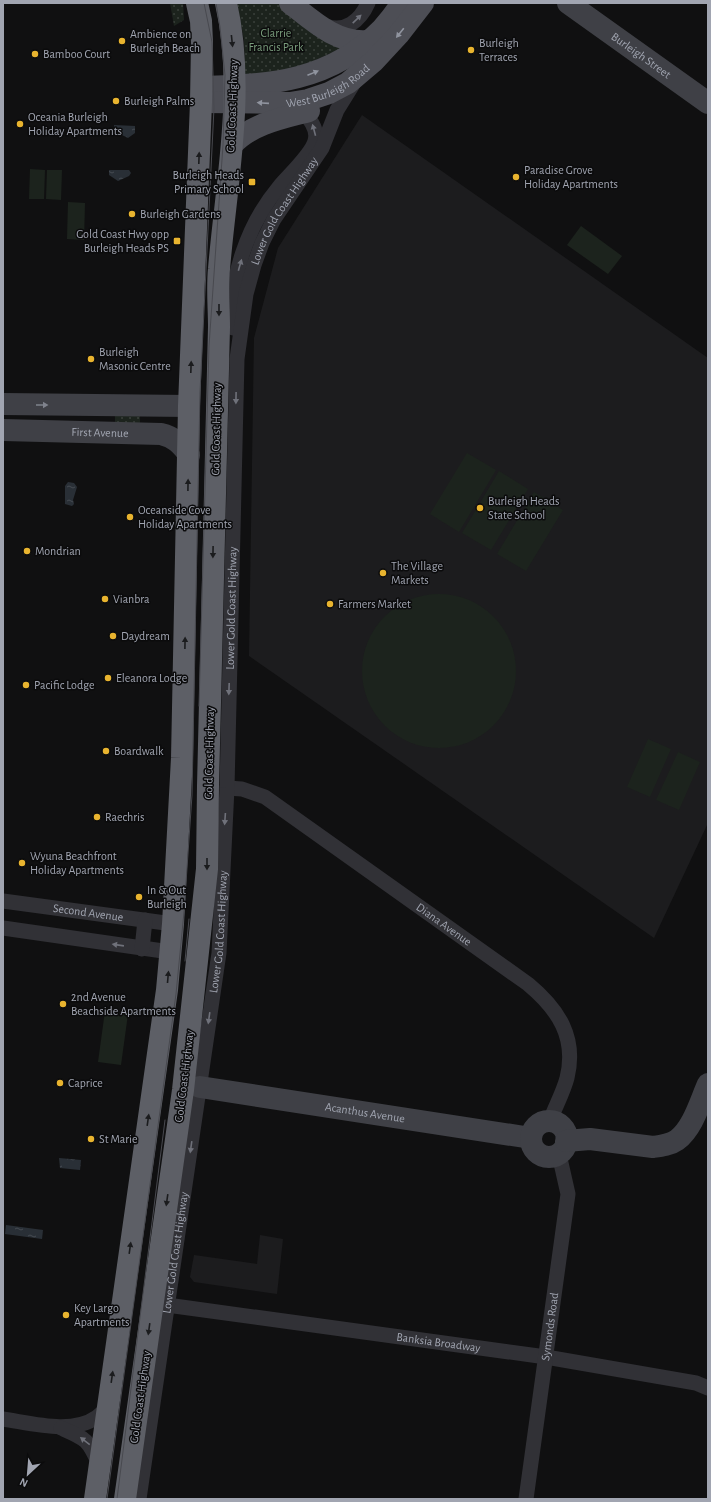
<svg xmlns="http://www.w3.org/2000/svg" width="711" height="1502" font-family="'Alegreya Sans',sans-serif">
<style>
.built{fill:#1c1c1e}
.grass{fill:#1c231d}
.park{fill:url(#park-dots)}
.water{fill:url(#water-ripples)}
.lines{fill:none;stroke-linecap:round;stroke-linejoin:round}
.street{stroke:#313136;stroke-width:15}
.secondary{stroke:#3f4046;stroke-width:22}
.primary{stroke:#4d4e55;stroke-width:22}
.highway{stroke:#5d5f66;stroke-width:22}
.tram{stroke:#48494f;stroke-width:1}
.oneway{fill:#6f717a}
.oneway2{fill:#90949f}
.oneway3{fill:#1b1c1e}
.oneway4{fill:#7f828c}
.poi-dot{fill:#e9b42f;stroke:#0b0b0c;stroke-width:1.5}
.labels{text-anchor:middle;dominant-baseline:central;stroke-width:3;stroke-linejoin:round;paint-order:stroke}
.park-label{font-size:12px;fill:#799c7c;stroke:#0b0b0c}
.poi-label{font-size:12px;fill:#a1a5b1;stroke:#0b0b0c;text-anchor:start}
.street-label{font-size:12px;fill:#a1a5b1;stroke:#0b0b0c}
</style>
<defs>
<pattern id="park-dots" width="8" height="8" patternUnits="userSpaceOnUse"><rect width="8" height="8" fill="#1c231d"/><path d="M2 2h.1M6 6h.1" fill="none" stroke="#3a403b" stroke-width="1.8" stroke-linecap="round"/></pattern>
<pattern id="water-ripples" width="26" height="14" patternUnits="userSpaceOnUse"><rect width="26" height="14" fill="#292f36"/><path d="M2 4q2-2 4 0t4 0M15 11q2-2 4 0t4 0" fill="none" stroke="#454a51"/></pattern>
</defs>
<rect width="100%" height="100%" fill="#101011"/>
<g class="built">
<path d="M362,115L708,358V823L654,938L249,656L254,338L278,248Z"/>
<path d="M260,1235L283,1239L277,1294L194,1282L190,1277L194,1255L257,1264Z"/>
</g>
<g class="grass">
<path d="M30,169L45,170L44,199H29Z"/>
<path d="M47,170H62L61,200L46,199Z"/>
<path d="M68,202L85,203L84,240L67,239Z"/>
<path d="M581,226L622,256L608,274L567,245Z"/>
<path d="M467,453L496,470L459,532L430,514Z"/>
<path d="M499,471L528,489L491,550L462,533Z"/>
<path d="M534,492L563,510L526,571L497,554Z"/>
<circle cx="439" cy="671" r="77"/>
<path d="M648,739L671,749L650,797L627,787Z"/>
<path d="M678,752L700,762L679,810L656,800Z"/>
<path d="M105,1011L128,1014L121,1065L98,1062Z"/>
</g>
<g class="park">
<path d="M170,3H183L184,20L174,26Z"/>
<path d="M237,3H280L342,48L294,70L245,75L244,40Z"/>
<path d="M115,412L140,413V425H115Z"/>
</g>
<g class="water">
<path d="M114,125L135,126V133L128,138L114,131Z"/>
<path d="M109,170H129L131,173L129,176L118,181L109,175Z"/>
<path d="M68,482L74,483L77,487L73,500L74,504L72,506L65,504V486Z"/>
<path d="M59,1158L81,1160L80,1170L60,1168Z"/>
<path d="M6,1225L43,1230L42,1239L5,1234Z"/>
</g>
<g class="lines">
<g class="street">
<path d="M326,26C345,33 360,21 368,3"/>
<path d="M233,328C228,280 248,224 279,187C288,176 312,154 315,141C319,128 307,116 299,107"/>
<path id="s1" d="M227,788L242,789L265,797L528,984C558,1009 577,1037 567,1078C563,1093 555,1107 550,1121"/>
<path id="s2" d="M3,901L173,924"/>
<path d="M3,928L170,952"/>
<path d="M142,949L145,920"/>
<path id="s3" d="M167,1305L546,1357L696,1383L708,1388"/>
<path d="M3,1419C31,1423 72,1435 97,1417C101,1414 105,1410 108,1406"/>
<path d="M61,1428C86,1439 88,1439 99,1464"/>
<path id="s4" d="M139,1499L219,953L227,788L237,359L246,294L254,265L262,243L274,219L322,148L337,110L355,81"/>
<path id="s5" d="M526,1499L568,1194L561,1163L556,1155"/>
</g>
<g class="secondary">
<path id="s6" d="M568,3L708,103"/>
<path d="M3,404L189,406"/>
<path id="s7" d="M3,430L161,434C174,437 181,444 189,455"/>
<path id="s8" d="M200,1087L531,1138"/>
<circle cx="549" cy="1139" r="18"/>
<path d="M566,1141L590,1139L653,1147C661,1146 670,1145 677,1140C693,1128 700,1102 708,1084"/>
</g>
<g class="primary">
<path d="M290,3C313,21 337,44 368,41"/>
<path d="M202,87C269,86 331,81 382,29C389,21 396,12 402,3"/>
<path id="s9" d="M201,102L290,103L308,100L329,93L348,83L374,61L399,34L423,3"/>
<path d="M232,145C251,124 282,118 309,111"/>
</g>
<g class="highway">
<path d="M95,1499L167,990L173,924L182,758L189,406L201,102L202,42L201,21L197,3"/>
<path d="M125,1499L183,1090L207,869L208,786L219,327C219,308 217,288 219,269C226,183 246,89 226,3"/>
</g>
<g class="tram">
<path d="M199,706L209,346L223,145L225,75L220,27L216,3"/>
<path d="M185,961L189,919"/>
<path d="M107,1499L176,994L184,912L192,795L200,392L214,108L212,42L204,3"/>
<path d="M117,1499L165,1120"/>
</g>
</g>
<defs><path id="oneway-solid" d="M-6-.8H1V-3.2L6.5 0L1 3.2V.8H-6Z"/></defs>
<g class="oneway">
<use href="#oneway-solid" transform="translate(357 19) rotate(-44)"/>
<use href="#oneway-solid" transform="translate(314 130) rotate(-105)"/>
<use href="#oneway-solid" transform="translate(240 265) rotate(-74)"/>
<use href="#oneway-solid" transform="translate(236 398) rotate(91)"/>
<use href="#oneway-solid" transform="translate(229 689) rotate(92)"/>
<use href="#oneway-solid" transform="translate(225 819) rotate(94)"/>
<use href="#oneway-solid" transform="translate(118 945) rotate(-172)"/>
<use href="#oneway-solid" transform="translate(209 1018) rotate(98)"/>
<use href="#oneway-solid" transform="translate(191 1147) rotate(98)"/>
<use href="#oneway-solid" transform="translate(85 1441) rotate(-142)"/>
</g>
<g class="oneway2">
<use href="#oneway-solid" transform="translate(400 33) rotate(129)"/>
<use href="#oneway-solid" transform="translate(313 73) rotate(-22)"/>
<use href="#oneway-solid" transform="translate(263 103) rotate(-176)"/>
</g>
<g class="oneway3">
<use href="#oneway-solid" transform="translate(232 41) rotate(84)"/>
<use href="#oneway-solid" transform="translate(199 158) rotate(-88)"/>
<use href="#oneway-solid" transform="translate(219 310) rotate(90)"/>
<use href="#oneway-solid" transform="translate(191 367) rotate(-88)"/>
<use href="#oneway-solid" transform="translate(188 485) rotate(-89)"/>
<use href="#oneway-solid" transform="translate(213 552) rotate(91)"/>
<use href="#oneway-solid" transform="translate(185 643) rotate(-89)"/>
<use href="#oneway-solid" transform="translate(207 864) rotate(90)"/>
<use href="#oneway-solid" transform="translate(168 977) rotate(-85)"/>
<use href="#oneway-solid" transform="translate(148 1120) rotate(-82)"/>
<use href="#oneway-solid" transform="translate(167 1200) rotate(98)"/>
<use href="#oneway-solid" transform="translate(130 1248) rotate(-82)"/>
<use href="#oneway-solid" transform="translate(149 1329) rotate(98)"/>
<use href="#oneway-solid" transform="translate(112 1377) rotate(-82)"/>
</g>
<use class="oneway4" href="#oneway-solid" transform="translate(42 405)"/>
<g class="poi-dot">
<circle cx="122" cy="41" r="4"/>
<circle cx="471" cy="50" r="4"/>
<circle cx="35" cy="54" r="4"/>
<circle cx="116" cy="101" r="4"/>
<circle cx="20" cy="124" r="4"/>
<circle cx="516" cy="177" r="4"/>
<rect x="248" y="178" width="8" height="8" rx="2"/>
<circle cx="132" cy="214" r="4"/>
<rect x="173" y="237" width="8" height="8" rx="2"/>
<circle cx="91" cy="359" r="4"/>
<circle cx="480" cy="508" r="4"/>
<circle cx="130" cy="517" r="4"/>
<circle cx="27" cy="551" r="4"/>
<circle cx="383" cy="573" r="4"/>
<circle cx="105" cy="599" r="4"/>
<circle cx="330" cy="604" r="4"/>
<circle cx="113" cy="636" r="4"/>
<circle cx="108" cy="678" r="4"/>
<circle cx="26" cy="685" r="4"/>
<circle cx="106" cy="751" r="4"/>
<circle cx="97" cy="817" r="4"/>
<circle cx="22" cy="863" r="4"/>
<circle cx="139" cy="897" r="4"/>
<circle cx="63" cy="1004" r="4"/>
<circle cx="60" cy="1083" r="4"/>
<circle cx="91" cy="1139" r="4"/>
<circle cx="66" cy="1315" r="4"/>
</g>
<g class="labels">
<g class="park-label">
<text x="276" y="33">Clarrie<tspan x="276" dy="14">Francis Park</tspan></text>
</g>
<g class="poi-label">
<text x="130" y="34">Ambience on<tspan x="130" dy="14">Burleigh Beach</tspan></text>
<text x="479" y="43">Burleigh<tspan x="479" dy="14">Terraces</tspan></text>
<text x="43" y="54">Bamboo Court</text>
<text x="124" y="101">Burleigh Palms</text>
<text x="28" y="117">Oceania Burleigh<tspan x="28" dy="14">Holiday Apartments</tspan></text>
<text x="524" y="170">Paradise Grove<tspan x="524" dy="14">Holiday Apartments</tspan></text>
<text x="244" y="175" text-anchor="end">Burleigh Heads<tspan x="244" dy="14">Primary School</tspan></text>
<text x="140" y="214">Burleigh Gardens</text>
<text x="169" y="234" text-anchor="end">Gold Coast Hwy opp<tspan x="169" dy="14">Burleigh Heads PS</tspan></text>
<text x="99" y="352">Burleigh<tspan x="99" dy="14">Masonic Centre</tspan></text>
<text x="488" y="501">Burleigh Heads<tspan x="488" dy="14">State School</tspan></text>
<text x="138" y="510">Oceanside Cove<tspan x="138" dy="14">Holiday Apartments</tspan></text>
<text x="35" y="551">Mondrian</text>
<text x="391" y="566">The Village<tspan x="391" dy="14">Markets</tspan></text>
<text x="113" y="599">Vianbra</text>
<text x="338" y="604">Farmers Market</text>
<text x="121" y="636">Daydream</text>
<text x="116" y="678">Eleanora Lodge</text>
<text x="34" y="685">Pacific Lodge</text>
<text x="114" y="751">Boardwalk</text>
<text x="105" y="817">Raechris</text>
<text x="30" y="856">Wyuna Beachfront<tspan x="30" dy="14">Holiday Apartments</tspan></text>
<text x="147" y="890">In &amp; Out<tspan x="147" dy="14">Burleigh</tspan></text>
<text x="71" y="997">2nd Avenue<tspan x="71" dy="14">Beachside Apartments</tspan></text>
<text x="68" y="1083">Caprice</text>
<text x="99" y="1139">St Marie</text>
<text x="74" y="1308">Key Largo<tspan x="74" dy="14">Apartments</tspan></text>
</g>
<g class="street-label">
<text stroke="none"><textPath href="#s6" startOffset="90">Burleigh Street</textPath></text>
<text stroke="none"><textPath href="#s9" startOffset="131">West Burleigh Road</textPath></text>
<text transform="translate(232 106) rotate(-88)">Gold Coast Highway</text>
<text stroke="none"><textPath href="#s4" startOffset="1304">Lower Gold Coast Highway</textPath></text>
<text transform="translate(216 429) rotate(-89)">Gold Coast Highway</text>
<text stroke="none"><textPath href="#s7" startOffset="97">First Avenue</textPath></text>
<text stroke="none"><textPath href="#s4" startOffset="897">Lower Gold Coast Highway</textPath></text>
<text transform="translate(209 753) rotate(-89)">Gold Coast Highway</text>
<text stroke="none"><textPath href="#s2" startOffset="86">Second Avenue</textPath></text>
<text stroke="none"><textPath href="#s1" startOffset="259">Diana Avenue</textPath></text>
<text stroke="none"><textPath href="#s4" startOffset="573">Lower Gold Coast Highway</textPath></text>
<text transform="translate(184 1076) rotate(-83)">Gold Coast Highway</text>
<text stroke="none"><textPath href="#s8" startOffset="167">Acanthus Avenue</textPath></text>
<text stroke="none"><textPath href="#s4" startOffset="249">Lower Gold Coast Highway</textPath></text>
<text stroke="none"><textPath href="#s5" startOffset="174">Symonds Road</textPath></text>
<text stroke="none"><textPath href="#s3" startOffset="274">Banksia Broadway</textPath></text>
<text transform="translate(140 1397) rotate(-82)">Gold Coast Highway</text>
</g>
</g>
<rect width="711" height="1502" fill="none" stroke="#a1a5b1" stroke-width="8"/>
<g transform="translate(28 1474) rotate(206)" stroke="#0b0b0c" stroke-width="3" paint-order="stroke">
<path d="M0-3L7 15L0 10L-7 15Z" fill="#a1a5b1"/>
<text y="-6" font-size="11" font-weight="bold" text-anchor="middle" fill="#a1a5b1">N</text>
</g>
</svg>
